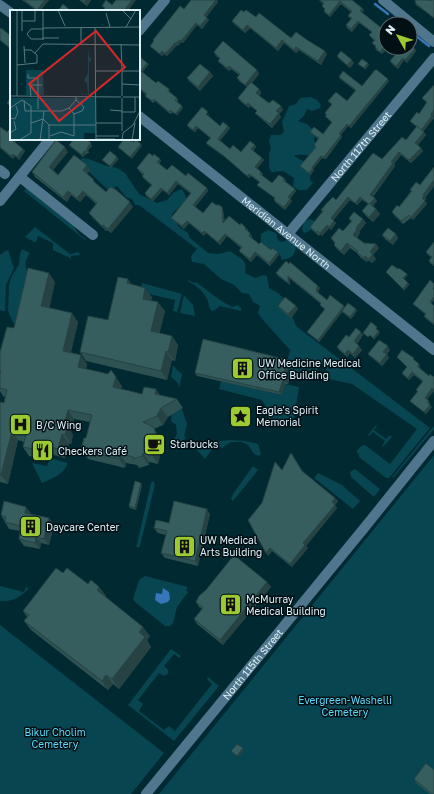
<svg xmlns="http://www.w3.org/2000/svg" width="434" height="794" font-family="'Golos Text',sans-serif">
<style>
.green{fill:#074551}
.water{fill:#3676b9}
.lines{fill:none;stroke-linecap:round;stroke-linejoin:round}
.stream{stroke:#3676b9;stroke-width:2.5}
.minor{stroke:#4f768c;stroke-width:10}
.wall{fill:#2e5152}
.shaded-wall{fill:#264242}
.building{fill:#365e5f;stroke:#264242}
.labels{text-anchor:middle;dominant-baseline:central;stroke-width:3;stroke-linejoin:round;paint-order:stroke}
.street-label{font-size:10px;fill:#dcf0f6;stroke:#020f13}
.poi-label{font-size:10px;fill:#dcf0f6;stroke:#020f13;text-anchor:start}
.park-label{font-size:10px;fill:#56dcfb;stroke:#020f13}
.inset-road{fill:none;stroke:#597980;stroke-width:1}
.view{fill:#d62828;fill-opacity:0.15;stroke:#d62828;stroke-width:2}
.inset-edge{fill:none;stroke:#dcf0f6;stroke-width:2}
</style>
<rect width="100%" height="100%" fill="#012931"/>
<g class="green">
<path d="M311,97L317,100L321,105L320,108L312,111L307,109L304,116L298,121L307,124L315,132L314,140L317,147C311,161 303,152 294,156L305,162L311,170L310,180L313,183L307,190H298L293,186L294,178L283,171L271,172L269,167V153L271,149L269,141L271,135H280L284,132L282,122L289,106L296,104L300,98Z"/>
<path d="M81,158L89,159L104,165L117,168L125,173L139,194L157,203L167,200L174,192L182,189L187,199L172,214L178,226L188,233L190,238L208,253L218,254L230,251C240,259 248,259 245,273L255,278L264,275L267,276L269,288C280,294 288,298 286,312L293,318L296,326L430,428L389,478H386L359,457V454L356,452L361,446L365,445L390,464L417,429L352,384L325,378L327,367L319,365L317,372L302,369L300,379L287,376L290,363L287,362L290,350L263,320L258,313L260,306L253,302L249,294L242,293L234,285L221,279L204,264L192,262L191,256L197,249L139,205H135L132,199L126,197L117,186L112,189H107L84,167Z"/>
<path d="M26,188L73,225L79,234L86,239L85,240L24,191Z"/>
<path d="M309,219L315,221C314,228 311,231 304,233L302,229L304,222Z"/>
<path d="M35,227L70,254L78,252L81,255L71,256V259L70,258L53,250V243L38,236L36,242H34L25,237Z"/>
<path d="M268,230L276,233L278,240L282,242L290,239L296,246C295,256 292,258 282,260L280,255L275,250L272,251L261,242V234Z"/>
<path d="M22,249L30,253C25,260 24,265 28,273L16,327L11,318L8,311L9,285L11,278L19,264L20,254Z"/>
<path d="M8,250L14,268L6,285L5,311H1L0,309V255L4,252Z"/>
<path d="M188,280L195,283L196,282C208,291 220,301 232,307L238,305L241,308V311L220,306L215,310L212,311C208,308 209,303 207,299C202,289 196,286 188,281Z"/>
<path d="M142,283L182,294L177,312L173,311L175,300L140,292Z"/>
<path d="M184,295L193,305L195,316L180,313Z"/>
<path d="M173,365L177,370L182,374L179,389L178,383L171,377Z"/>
<path d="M221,381L282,395L285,384L299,387L294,420L286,419L281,422L270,423L265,405L262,400L219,389Z"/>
<path d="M182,409L187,424L184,436L186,438L177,446L172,442L177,434L176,425L171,421L172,414Z"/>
<path d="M376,425L377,426L374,430L386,439L390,435L392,437L383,447L382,446L385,441L373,432L369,436L368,435Z"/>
<path d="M434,426V429L393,478L392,477Z"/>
<path d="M231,440L245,441L258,444L261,454L259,456L254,454L248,445L242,442H231L222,448L215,445L205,459L196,449L213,442Z"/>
<path d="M434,455V794H159Z"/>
<path d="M53,459L68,463C64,475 52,478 42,483L32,463L47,466L49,461Z"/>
<path d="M253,466L258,470L233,501L231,499L233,494Z"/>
<path d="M355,469L380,489L374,497L351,477L350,472Z"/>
<path d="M318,473L342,485L360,501L353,509L314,478Z"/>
<path d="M153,481L155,484L140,546L138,548L136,546L137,544L151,483Z"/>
<path d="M145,576L188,587L186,590L188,592L177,607L173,623L170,626H165L135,602L133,599L139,580Z"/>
<path d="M0,586L24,592L26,587L29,588C21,597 12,602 0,601Z"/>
<path d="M0,625L164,753L131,794H0Z"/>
<path d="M171,649L181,656L179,658L174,654L164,666L168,670V674L164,676L159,673L138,700L143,704L139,711L164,730L169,726L175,731L212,684L207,679L208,677L219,686L174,741L128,705Z"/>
</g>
<path class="water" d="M163,588L169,592L170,599L168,602L161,604L155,600L156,593L162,594Z"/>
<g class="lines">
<g class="stream">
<path d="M375,4L388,14"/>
<path d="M393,18L401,24"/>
<path d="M411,32L429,46"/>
</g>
<g class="minor">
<path d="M383,0L434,42"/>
<path d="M0,5L11,13"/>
<path d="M139,31L165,0"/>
<path id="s1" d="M139,116L434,350"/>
<path d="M0,170L5,174"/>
<path d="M20,177L93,235"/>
<path d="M0,201L50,139"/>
<path id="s2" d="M288,234L434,58"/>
<path id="s3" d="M146,794L365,527L434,441"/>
</g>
</g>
<g class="wall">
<path d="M22,0H49L40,11H37Z"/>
<path d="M79,0H91L87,6Z"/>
<path d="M319,0H352L362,8L364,10L362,13L384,30L386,29V48H387L382,54L376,50L375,47V46L372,43L374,41L369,35L372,32L359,23L352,32L347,28L346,25L351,19L348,16L351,12L341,4L330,17L325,13L324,11L325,10L322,6L323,4Z"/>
<path d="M414,0H429L430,1L434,0V18L416,5L415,3L416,2Z"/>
<path d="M218,2L206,17L209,20L202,29L197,25L183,43L181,42L178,46L177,45L167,56L164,54L162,56L152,48L150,46L154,42L153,40L184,9Z"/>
<path d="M244,12L256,17L291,38L307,40L327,54L321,65L299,50L296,53L284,43L278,51L250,28L245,33L234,24L232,21Z"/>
<path d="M387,48H410L415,49L416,51L407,63L404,60L398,69L392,64L390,61L395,55Z"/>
<path d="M214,52L257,70L259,74L252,83L259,89L261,93L259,96L269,103L281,106L283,110L279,114L281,117L272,128L258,116L255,113L257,111L250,106L249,108L241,102L238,98L247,87L239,81L237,78L239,75L231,69L229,71L221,64L218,61L220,59L216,56Z"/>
<path d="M337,56L354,63L350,68L339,59Z"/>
<path d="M139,58L149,64L142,72L156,83L169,89L170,91L169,92L177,98L178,100L177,102L183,108L177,115L173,112L171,114L169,113L155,101L153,103L147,97L145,96L146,95L139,88Z"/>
<path d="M210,72L213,76L200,91L189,81L187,78Z"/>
<path d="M339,77L362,86L389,81L351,128L348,126L341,135L342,137L326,159L322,158L313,169L314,170L311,175L302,168L300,166L316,147L314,145L318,139L312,134L310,132L323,134L332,123L325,116L326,115L325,113L332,105L328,101H347L356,91L340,79Z"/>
<path d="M434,85V115L433,116L434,118L423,131L426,135L418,145L423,151L411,163L401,155L394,164L395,166L373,197L377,201L373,206L376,209L380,214L373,222L366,216L362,211L368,204L362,200L357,205L350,200L333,220L336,223L331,230L329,228L322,236L320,234L319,236L312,230L310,227L322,212L321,210L336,200L382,159L406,140L417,127L412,123L410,121L419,114L427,103L422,98Z"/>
<path d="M209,114L208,116L220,126H228L230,128L220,141L230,149L241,152L255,145L256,147L253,151L262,158L264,160L257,168L263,174L262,175L272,183L284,178L286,181H285L296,191L290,199L292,201L285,210L275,202L274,200L275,198L259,187L257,185L259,182L251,176L249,178L226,158L208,145L206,143L210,138L198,128L195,132L189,128L187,125Z"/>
<path d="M0,127L7,132L17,139L15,142L23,149L25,151L19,160L15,156L13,159L0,148Z"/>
<path d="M74,139H90L88,141L92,146L88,150L89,153L86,154L83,157L71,147L69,145Z"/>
<path d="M68,152L53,170L58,175L87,165L90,170L87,174L97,184L106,192L133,207L111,233L107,230L106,231L92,217L89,213L96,204L86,195L80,202L71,195L67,202L35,177L32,172Z"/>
<path d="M153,156L160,159L161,161L159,164L167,170L186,176L207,188L208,191L195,207L203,213L216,205L223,210L225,222L240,225L246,228L248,230V231L252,236L251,237L259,244L279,255L270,266L257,255L251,262L241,253L239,251L241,248L227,236L220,245L206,233L204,236L189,223L184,229L173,220L171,218L191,194L178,184L169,195L163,190L153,201L146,196L145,193L151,185L144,179L142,176L143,175L139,171L137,168Z"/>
<path d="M434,167V186L425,198L426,199L425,200L427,204L413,220L411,218L403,224L394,215L392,212L399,207L411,191L410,190L420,185Z"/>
<path d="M349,218L363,219L366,223L359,232L360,233L357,238L364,243L376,244L379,248L373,255L376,259L372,263L368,260L367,262L360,257L357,253L350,248L344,255L337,249L334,245L343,231L351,222Z"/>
<path d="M396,234L398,238L393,245L385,239L382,235Z"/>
<path d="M434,242V266L431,264L429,261L431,257L428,255L426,252Z"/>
<path d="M286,261L320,288L318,290L319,292L318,293L327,300L345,307L357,311L351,319L342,312L319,342L309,334L307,332L325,310L320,305L321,304L289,278L290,285L278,276L276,273Z"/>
<path d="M55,282L49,308L78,322L71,352L87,364L86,369L122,386L121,389L142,394L159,395L177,399L183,408L168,417L163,425L154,429L161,440L162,447L158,464L149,462V465L139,468L137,465L126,463L125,468L88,459L81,450L86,438L90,422L74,419L71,432L73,435L71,444L69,443L65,458L50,454L48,460L29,456L23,447L24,442L18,440L8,484L0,482V402L4,403L5,397L3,396L0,391V352L14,328Z"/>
<path d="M131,285L152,297L151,300L165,311L159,333L172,336L178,345L175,361L172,360L167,380L86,361L80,352L108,320Z"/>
<path d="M434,300L431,303L434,306V325L425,318L424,316L426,315L414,305L413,304Z"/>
<path d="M278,306H296L298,309L291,318L280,309Z"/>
<path d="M361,332L363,335L357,344L362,350L355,358L350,353L347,357L339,350L337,347L349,337Z"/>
<path d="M390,350L387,354L389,358L382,366L371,357L368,354Z"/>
<path d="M397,357L415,360V361L420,366L419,367L429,376L433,377L434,376V391L427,399L430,403L429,404L432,407L426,414L412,403L410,401L418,392L416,390L423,382L414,375L409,380L403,375L402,373L407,367Z"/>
<path d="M288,360L290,363L287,373L290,377L288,384H285L282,395L197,376L195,373Z"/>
<path d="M291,453L303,472L338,501L335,505L337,508L306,546L308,548L292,567L272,551L268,556L262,503L282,470Z"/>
<path d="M142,485L136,510L130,508L129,506Z"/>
<path d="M31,513L30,514L54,525L49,545L41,543L40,549L24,546L19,539L20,531L9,529L1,515Z"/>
<path d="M210,514L198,566L165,558L161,553L166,535L158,533L154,528L169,523Z"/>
<path d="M63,573L88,584L99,587L106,596L105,597L150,636L147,640L151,647L119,689L113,684L108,690L31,630L24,621L27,617L23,611Z"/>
<path d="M267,582L271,587L223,645L197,624L194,619L202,609L199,607L196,602L206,590Z"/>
<path d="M414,779L434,794H430L417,784Z"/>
</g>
<g class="shaded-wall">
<path d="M45,0H49L40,11H38L37,10Z"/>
<path d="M86,0H91L87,6L84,3Z"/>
<path d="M132,0H136L128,11H124Z"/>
<path d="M216,0H217L218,2L206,18L204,15Z"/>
<path d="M340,1L341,4L330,17L329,15Z"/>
<path d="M362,8L364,10L361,14L360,11Z"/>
<path d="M207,18L209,20L202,29L200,26Z"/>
<path d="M358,21L359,23L352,32L351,29Z"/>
<path d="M196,23L197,25L183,43L181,41Z"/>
<path d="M247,25L250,28L245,33L243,30Z"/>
<path d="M180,40L181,42L178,46L176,43Z"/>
<path d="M282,40L284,43L278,51L276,48Z"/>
<path d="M175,43L177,45L167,56L165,54Z"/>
<path d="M385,46L386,48H387L382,54L380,52Z"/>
<path d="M296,47L299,50L296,53L294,50Z"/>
<path d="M415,49L416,51L407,63L405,60Z"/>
<path d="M162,51L164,54L162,56L160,54Z"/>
<path d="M325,51L327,54L321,65L318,61Z"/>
<path d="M403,58L404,60L398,69L396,66Z"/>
<path d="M352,60L354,63L350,68L347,65Z"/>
<path d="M147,63L149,64L142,73L141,71Z"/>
<path d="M368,63L369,65L365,70L364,68Z"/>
<path d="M229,66L231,69L229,71L227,68Z"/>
<path d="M257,70L259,74L248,88L245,85Z"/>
<path d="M210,72L213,76L200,91L198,87Z"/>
<path d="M388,79L389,81L351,128L349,126Z"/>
<path d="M259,89L261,93L258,96L256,93Z"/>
<path d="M248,103L250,106L249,108L246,105Z"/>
<path d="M182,106L183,108L177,115L175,114Z"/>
<path d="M281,106L283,110L279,114L281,117L272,128L270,124L276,111Z"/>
<path d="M434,110V115L433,116L434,118L423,132L421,130L431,114Z"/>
<path d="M347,124L348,126L340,136L339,134Z"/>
<path d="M196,126L198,128L195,132L193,130Z"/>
<path d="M228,126L230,128L219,142L218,139Z"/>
<path d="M424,132L426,135L417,146L415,143Z"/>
<path d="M341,135L342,137L326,159L324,157Z"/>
<path d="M13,139H17L14,143L12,140Z"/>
<path d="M91,143L92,146L88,150L89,153L87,151V148Z"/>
<path d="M141,144L142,146L132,159L130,157Z"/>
<path d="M255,145L256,147L253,151L251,149Z"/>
<path d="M65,147L68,152L52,171L49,167Z"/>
<path d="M421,148L423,151L411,163L409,160Z"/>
<path d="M23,149L25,151L19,160L17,157Z"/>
<path d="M84,151L86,154L83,157L82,155Z"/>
<path d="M399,152L401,155L394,164L395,166L372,197L370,195L391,162Z"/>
<path d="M13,154L15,156L13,159L11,156Z"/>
<path d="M321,156L322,158L313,169L314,170L311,175L309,173L312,167Z"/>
<path d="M117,157L119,159L111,168L110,166Z"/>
<path d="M262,158L264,160L257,169L255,167Z"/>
<path d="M160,159L161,161L159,164L157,162Z"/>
<path d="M87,165L90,170L86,175L83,170Z"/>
<path d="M249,174L251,176L249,178L247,176Z"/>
<path d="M176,181L178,184L169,195L167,193Z"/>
<path d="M433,181L434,182V186L425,198L426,199L424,201L422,198L423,195Z"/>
<path d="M161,188L163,190L153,201L151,199Z"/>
<path d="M207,188L208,191L195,207L193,205Z"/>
<path d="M295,189L296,191L290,199L292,201L285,210L284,207L288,197Z"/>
<path d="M68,191L71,195L67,202L63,197Z"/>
<path d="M83,191L86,195L80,202L77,198Z"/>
<path d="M348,197L350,200L333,221L331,218Z"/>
<path d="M360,197L362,200L357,205L355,203Z"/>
<path d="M375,198L377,201L372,207L370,205Z"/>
<path d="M425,201L427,204L413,220L411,217Z"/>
<path d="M130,202L133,207L111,233L108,229Z"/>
<path d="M222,207L223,210L225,226L223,223Z"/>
<path d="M376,209L380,214L373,222L369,217Z"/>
<path d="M363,219L366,223L359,232L360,233L356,239L353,235L356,228Z"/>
<path d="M187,221L189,223L184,229L182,226Z"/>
<path d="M334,221L336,223L331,230L329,227Z"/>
<path d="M103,225L107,230L106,231L102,226Z"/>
<path d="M327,225L329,228L322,236L320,233Z"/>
<path d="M204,231L206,233L204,236L202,233Z"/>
<path d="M250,233L252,236L250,238L249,236Z"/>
<path d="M225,234L227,236L220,245L218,242Z"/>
<path d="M396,234L398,238L393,245L390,241Z"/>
<path d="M347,243L350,248L344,255L341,251Z"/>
<path d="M376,244L379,248L373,255L376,259L372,263L369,259L370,252Z"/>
<path d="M255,252L257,255L251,262L250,259Z"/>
<path d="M278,252L279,255L270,266L269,263Z"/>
<path d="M365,256L368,260L367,262L364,258Z"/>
<path d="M49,273L55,282L48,315L41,306Z"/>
<path d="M407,274L408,275L404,280L403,278Z"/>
<path d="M288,276L289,278L290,285L288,283Z"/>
<path d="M128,279L134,288L127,283Z"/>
<path d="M408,283L410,284L404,291L403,289Z"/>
<path d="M318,286L320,288L318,290L319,292L318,293L316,291V289Z"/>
<path d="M145,288L152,297L149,308L143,299Z"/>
<path d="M434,297V300L431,304L430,302Z"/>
<path d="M158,302L165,311L158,340L151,331Z"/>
<path d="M296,306L298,309L291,318L288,314Z"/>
<path d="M344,306L345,308L319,342L318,340Z"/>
<path d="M356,309L357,311L351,319L350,317Z"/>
<path d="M72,313L78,322L69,360L63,351Z"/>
<path d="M379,331L380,333L374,340L373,338Z"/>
<path d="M361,332L363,335L356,345L354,341Z"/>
<path d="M172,336L178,345L175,361L168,352Z"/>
<path d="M359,346L362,350L355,358L353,354Z"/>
<path d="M388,346L390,350L386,355L383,352Z"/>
<path d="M348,350L350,353L347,357L345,354Z"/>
<path d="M166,351L172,360L167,380L161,371Z"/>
<path d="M387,354L389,358L382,366L380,363Z"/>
<path d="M81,355L87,364L84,376L78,367Z"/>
<path d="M288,360L290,363L287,373L290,377L288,384L285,381L284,373Z"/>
<path d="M111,370L122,386L119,396L113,387Z"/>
<path d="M412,372L414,375L409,380L408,378Z"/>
<path d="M283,380L285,384L282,395L279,392Z"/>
<path d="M432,388L434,391L426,400L425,398Z"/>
<path d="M156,389L162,398L155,394Z"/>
<path d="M430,405L432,407L426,414L424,412Z"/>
<path d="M161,408L168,417L163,425L157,416Z"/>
<path d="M68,410L74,419L71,432L73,435L71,444L65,435L64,425Z"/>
<path d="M153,427L161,440L162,447L158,464L152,455Z"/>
<path d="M12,431L18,440L8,484L1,475Z"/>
<path d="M62,434L69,443L65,458L58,449Z"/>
<path d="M44,445L50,454L48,460L42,451Z"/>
<path d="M143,453L149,462V465L142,456Z"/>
<path d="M120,454L126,463L125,468L119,459Z"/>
<path d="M141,483L142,485L136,510L135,508Z"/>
<path d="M335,498L338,501L334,506L332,502Z"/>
<path d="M335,505L337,508L306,546L308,548L292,567L290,564L303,543Z"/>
<path d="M26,507L31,513L29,519L25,513Z"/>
<path d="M207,509L210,514L198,566L195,561Z"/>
<path d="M49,518L54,525L49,545L44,539Z"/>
<path d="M36,537L41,543L40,549L35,543Z"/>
<path d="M270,548L272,551L268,556L266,553Z"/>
<path d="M267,582L271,587L223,645L220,640Z"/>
<path d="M99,587L106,596L104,600L97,590Z"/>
<path d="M143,627L150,636L147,640L151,647L119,689L112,679L139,632Z"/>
<path d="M106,675L113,684L108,690L102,681Z"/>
<path d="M243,748L244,750L238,758L237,756Z"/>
</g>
<g class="building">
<path d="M24,0H45L37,10Z"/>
<path d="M81,0H86L84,3Z"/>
<path d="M106,0L112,5L116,0H132L124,11H102L105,8L102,6Z"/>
<path d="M191,0H216L204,15L207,18L200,26L196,23L181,41L180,40L176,43H175L165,54L162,51L160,54L150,46L154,41L153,40L180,6L184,9Z"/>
<path d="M320,0H352L362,8L360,11L384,30L385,28L386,29V46H385L380,52L375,47L376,46L372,43L375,40L369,35L372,32L358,21L351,29L346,25L352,18L348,16L352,11L340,1L329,15L324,11L325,9L322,6L324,3Z"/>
<path d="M415,0H429L430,1L431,0H434V18L415,3L416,1Z"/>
<path d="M63,4L71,11H58Z"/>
<path d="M241,10L244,12L246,10L256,17L259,13L291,38L296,32L307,40L325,51L318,61L296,47L294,50L282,40L276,48L247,25L243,30L232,21Z"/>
<path d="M1,28L11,36V49L0,40V29Z"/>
<path d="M223,41L257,70L245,85L237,78L240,74L229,66L227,68L218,61L220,58L214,52Z"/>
<path d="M410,45L415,49L405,60L403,58L396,66L390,61L396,54L388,48H410Z"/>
<path d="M341,51L352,60L347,65L337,56Z"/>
<path d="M140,57L147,63L141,71L156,83L158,81L169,89L168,91L177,98L175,100L182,106L175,114L171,110L170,112L168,111L154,99L152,101L145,96L147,94L139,88V58Z"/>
<path d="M362,59L368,63L364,68L358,64Z"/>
<path d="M200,64L210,72L198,87L187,78Z"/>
<path d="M375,70H377L388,79L349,126L347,124L339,134L341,135L324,157L321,156L312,167L313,168L309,173L300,166L316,147L314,145L319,138L310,132L314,127L323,134L332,122L325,116L327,115L325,113L332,104L328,101L336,92L347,101L356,90L339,77L343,71L362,86Z"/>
<path d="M251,82L259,89L256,93L266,101L269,103L273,100L281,106L276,111L279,113L270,124L255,113L257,111L248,103L246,105L238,98Z"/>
<path d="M434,85V110L431,114L432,116L421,130L410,121L417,112L419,114L427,102L422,98Z"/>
<path d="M11,97V106L7,103Z"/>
<path d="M202,107L208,112L206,114L220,126L223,122L228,126L218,139L230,149L233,145L241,152L250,141L255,145L251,149L262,158L255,167L261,172L260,174L272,183L279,175L284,178L283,180L295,189L288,197L290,199L284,207L274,200L275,198L257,185L260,182L249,174L247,176L224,156L206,143L211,138L196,126L193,130L187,125Z"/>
<path d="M417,126L424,132L415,143L421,148L409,160L399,152L391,162L393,163L370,195L375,198L370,204L369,203V204L360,197L355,203L348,197L331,218L334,221L329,227L327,225L320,233L318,231L317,233L310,227L323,211L321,210L326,204L333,197L336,200L373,153L382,159L402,137L406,140Z"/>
<path d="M0,127L7,132L10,129L11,130V139H13L12,140L23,149L17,157L13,154L11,156L0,147Z"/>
<path d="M74,139H86L91,143L87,148V151H84L82,155L69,145Z"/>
<path d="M124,139H128L131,142L132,141L134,142L136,140L141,144L130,157L118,147Z"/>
<path d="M56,140L65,147L49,167L58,175L74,155L87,165L83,170L94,180L93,181L106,192L110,187L115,189L130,202L108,229L103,225L102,226L89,213L97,203L83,191L77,198L68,191L63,197L32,172Z"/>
<path d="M110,151L117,157L110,166L102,160Z"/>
<path d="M149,153L153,156L154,154L160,159L157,162L167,170L172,165L186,176L188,173L207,188L193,205L203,213L212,202L216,205H219L222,207L223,223L229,216L240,225L241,223L246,228L245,229L250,233L249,236L259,244L261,242L271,250L272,248L278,252L269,263L255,252L250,259L239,251L242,247L225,234L218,242L204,231L202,233L187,221L182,226L171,218L191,193L176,181L167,193L161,188L151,199L145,193L152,185L142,176L144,174L137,168Z"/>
<path d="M434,167V182L433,181L423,195L424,196L422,198L425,201L411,217L409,215L401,221L392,212L397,205L399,207L407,197L412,191L410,190L416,182L420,185Z"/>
<path d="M369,203L376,209L369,217L362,211Z"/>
<path d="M354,212L363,219L356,228L357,229L353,235L364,243L376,244L370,252L373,254L369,259L365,256L364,258L357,253L358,251L347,243L341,251L334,245L335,243L331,238L339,228L343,231L352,221L349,218Z"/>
<path d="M388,228L396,234L390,241L382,235Z"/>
<path d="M434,242V265L429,261L432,257L426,252Z"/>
<path d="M286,261L289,264L290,262L318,286L316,289L317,290L316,291L327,300L330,295L344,306L318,340L307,332L325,309L320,305L321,303L288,276V283L276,273Z"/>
<path d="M392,265L398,269L399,268L407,274L403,278L408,283L403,289L386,272Z"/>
<path d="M28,268L49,273L41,306L72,313L63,351L81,355L78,367L108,374L111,370L116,377L113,387L142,394L144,387L156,389L155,394L177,399L161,408L157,416L143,422L153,427L155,431L156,438L152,455L143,453L142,456L133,459L134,457L120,454L119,459L81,450L84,438H86L92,415L68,410L64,425L67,426L65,435L62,434L58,449L44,445L42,451L23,447L26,434L12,431L1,475H0V402L4,403L7,390L0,388V374L1,371L0,370V352L7,327L14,328Z"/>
<path d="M118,277L128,279L127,283L145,288L143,299L158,302L151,331L172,336L168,352L166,351L161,371L80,352L88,316L108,320Z"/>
<path d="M430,280L434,284V287L433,289H434V297L430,302L434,306V324L424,316L426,314L413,304Z"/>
<path d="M285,297L296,306L288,314L278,306Z"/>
<path d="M348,303L356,309L350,317L342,311Z"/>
<path d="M371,322L377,327L376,329L379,331L373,338L370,335L368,337L363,333Z"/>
<path d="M356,328L361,332L354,341L359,346L353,354L348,350L345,354L337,347L346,335L349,337Z"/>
<path d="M203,339L288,360L284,373H287L285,381L283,380L279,392L195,373Z"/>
<path d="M379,340L388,346L383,352L387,354L380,363L368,354Z"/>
<path d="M402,350L414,358L413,359L419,364L417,366L429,376L430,374L433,377L434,376V390L432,388L425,398L429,401L427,402L430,405L424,412L410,401L418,391L416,390L423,381L412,372L408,378L402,373L407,367L397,357Z"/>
<path d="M291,453L302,471L335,498L332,502L335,505L303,543L305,545L290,564L270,548L266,553L248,520L262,503L275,462L282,470Z"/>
<path d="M135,481L141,483L135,508L129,506Z"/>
<path d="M4,501L26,507L25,513L49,518L44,539L36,537L35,543L19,539L21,526L5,522L6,517L1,515Z"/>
<path d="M174,501L207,509L195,561L161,553L167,531L154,528L156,520L169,523Z"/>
<path d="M234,555L267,582L220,640L194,619L203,608L196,602L199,596L206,590Z"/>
<path d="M56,568L63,573L67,568L88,584L91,580L99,587L97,590L143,627L139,632L145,637L112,679L106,675L102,681L24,621L29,615L23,611Z"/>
<path d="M237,744L243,748L237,756L231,751Z"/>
<path d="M426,763L434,770V794H432L414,779Z"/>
</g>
<defs>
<symbol id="building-square" viewBox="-11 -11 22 22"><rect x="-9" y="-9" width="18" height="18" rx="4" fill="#9cca31" stroke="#020f13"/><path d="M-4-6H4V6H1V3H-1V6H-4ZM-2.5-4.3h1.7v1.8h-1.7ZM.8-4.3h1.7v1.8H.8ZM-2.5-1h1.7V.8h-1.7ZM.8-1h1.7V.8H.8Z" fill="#111"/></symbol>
<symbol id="sight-square" viewBox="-11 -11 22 22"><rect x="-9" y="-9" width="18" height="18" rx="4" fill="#9cca31" stroke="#020f13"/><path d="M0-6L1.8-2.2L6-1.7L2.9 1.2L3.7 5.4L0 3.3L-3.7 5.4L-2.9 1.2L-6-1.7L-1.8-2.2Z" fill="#111"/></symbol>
<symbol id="hospital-square" viewBox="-11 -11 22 22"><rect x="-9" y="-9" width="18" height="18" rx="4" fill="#9cca31" stroke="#020f13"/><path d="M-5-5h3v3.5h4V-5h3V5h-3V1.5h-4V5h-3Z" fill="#111"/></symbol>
<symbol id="cafe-square" viewBox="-11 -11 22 22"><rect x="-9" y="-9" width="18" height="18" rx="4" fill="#9cca31" stroke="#020f13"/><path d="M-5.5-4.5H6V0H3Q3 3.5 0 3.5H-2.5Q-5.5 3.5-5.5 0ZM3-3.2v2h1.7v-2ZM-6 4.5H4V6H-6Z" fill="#111"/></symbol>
<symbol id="restaurant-square" viewBox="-11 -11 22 22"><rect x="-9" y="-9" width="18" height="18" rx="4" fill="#9cca31" stroke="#020f13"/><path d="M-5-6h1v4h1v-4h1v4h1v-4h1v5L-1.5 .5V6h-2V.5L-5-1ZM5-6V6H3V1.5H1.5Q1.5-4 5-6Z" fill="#111"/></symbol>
</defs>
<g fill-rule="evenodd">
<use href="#building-square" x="230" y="356" width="25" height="25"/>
<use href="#sight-square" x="228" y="404" width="25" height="25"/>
<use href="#hospital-square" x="8" y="412" width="25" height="25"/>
<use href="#cafe-square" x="142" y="432" width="25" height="25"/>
<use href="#restaurant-square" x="30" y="438" width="25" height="25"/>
<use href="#building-square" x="18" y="514" width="25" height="25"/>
<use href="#building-square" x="172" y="534" width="25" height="25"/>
<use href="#building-square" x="218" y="592" width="25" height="25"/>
</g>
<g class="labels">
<g class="street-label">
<text stroke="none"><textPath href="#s2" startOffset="114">North 117th Street</textPath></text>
<text stroke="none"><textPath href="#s1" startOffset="188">Meridian Avenue North</textPath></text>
<text stroke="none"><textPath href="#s3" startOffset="168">North 115th Street</textPath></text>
</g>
<g class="poi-label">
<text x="258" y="363">UW Medicine Medical<tspan x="258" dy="12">Office Building</tspan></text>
<text x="256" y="410">Eagle's Spirit<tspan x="256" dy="12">Memorial</tspan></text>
<text x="36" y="425">B/C Wing</text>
<text x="170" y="444">Starbucks</text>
<text x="58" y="451">Checkers Café</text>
<text x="46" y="527">Daycare Center</text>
<text x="200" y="540">UW Medical<tspan x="200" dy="12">Arts Building</tspan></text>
<text x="246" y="599">McMurray<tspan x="246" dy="12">Medical Building</tspan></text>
</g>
<g class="park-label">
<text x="345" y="700">Evergreen-Washelli<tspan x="345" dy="12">Cemetery</tspan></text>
<text x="55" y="732">Bikur Cholim<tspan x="55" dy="12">Cemetery</tspan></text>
</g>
</g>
<g transform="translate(10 10)">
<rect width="130" height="130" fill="#012931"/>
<path d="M78,38L79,47L82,49L79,53V85H72V81L73,85L78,84L77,73L74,70L78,63ZM16,60H33L34,85H16ZM0,88H85V123H74V130H0Z" fill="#074551"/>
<path class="inset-road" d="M7,0V86M12,0V21M33,0V30M48,0L55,16M112,0L121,9M96,3L100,17M12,11H25V0M71,17V33M85,17L86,130M116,17L126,0M33,18L130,17M33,28H49M33,29H21L17,24L21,19H33M33,34L130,35M111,34L112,60M14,36L15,53M25,43L33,34M7,55L27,53V45L21,40H14M86,61H111M112,61V86M112,61H130M18,64V68H28V99M112,74L130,75M0,86L111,87M21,87L20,75H32M113,87H130M112,88V121M14,90L15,101H34M0,98L12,90L21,96V123L9,130M100,100L112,101M112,102H125V87M64,104L59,98L66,90M0,108L5,109L8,102L6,96M21,113L33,109M86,113H112M39,115L33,109L34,101H52L59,98M0,123L6,119L4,111M40,126L51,122L64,126V104L72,101L74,97L66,90V87M86,126H109M86,129H105M30,130L33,109M39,130V115H86M112,130L113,123L123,115L130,101M122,130L125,113"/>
<path class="view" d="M86,21L115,57L49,111L19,74Z"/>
<rect width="130" height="130" class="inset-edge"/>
</g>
<g transform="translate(398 36) rotate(309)"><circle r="19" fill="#020f13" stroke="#59696e"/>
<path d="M0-3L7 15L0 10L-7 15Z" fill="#9cca31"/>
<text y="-6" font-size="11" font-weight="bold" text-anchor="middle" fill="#dcf0f6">N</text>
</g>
</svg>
